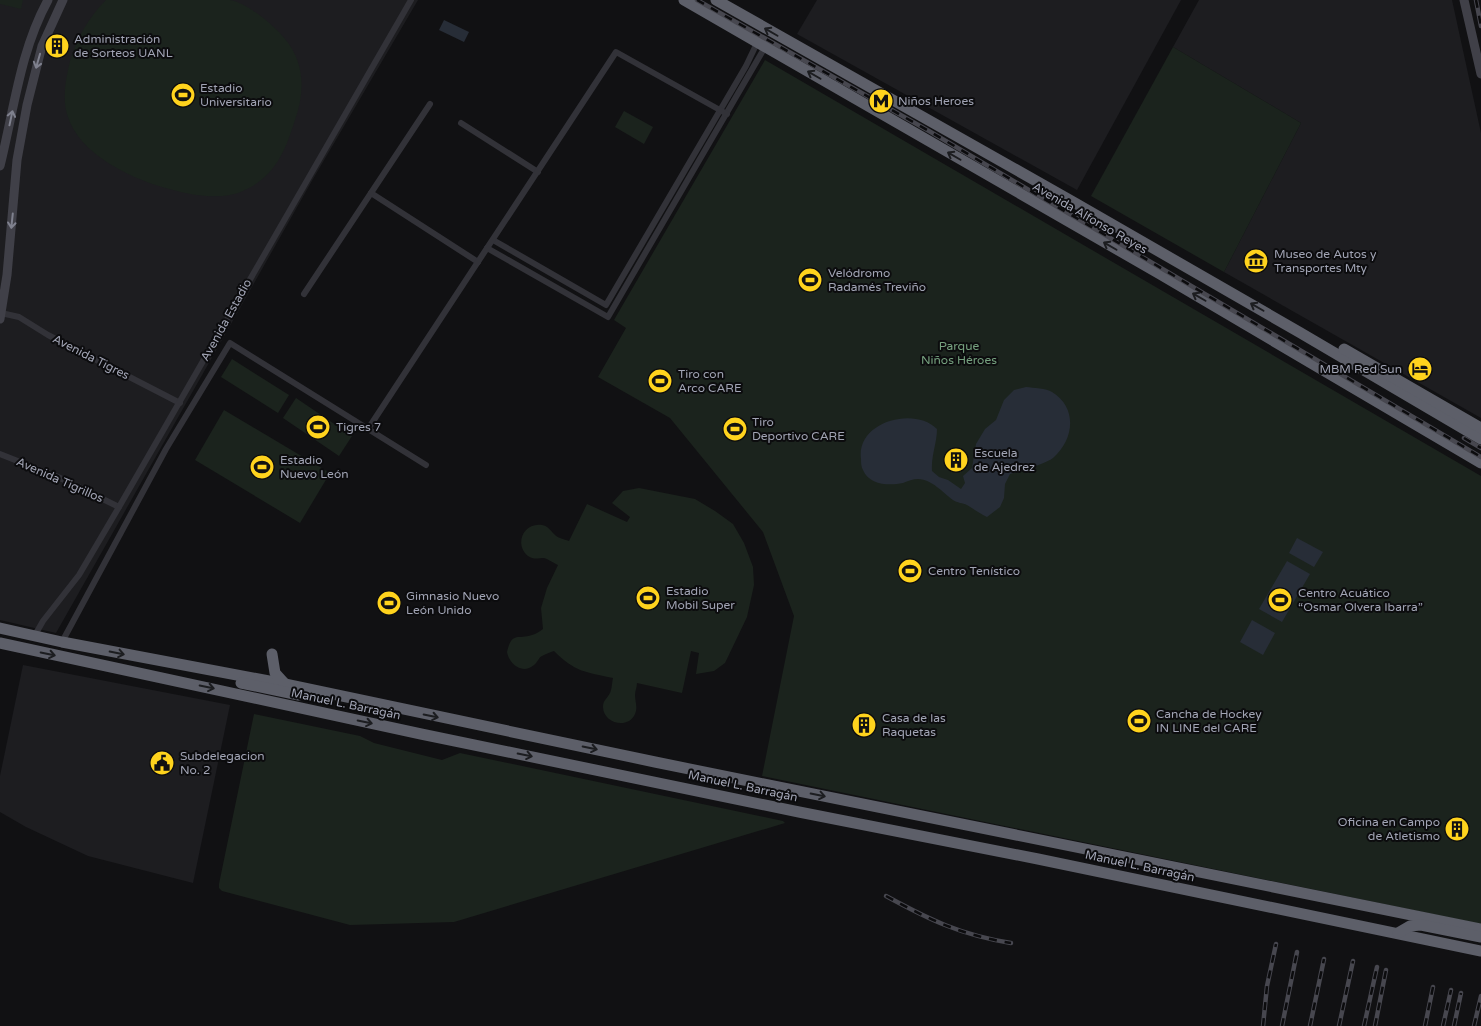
<svg xmlns="http://www.w3.org/2000/svg" width="1481" height="1026" font-family="'Varela Round',sans-serif">
<style>
.built{fill:#1d1d20}
.green{fill:#1b231d}
.water{fill:#272d37}
.lines{fill:none;stroke-linecap:round;stroke-linejoin:round}
.street{stroke:#323238;stroke-width:6}
.secondary{stroke:#404048;stroke-width:9}
.highway{stroke:#5d5f69;stroke-width:11}
.rail-casing{stroke:#47474f;stroke-width:4.5}
.rail{stroke:#0c0c0e;stroke-width:2.5;stroke-dasharray:8;stroke-linecap:butt}
.oneway{stroke:#1c1d20}
.oneway2{stroke:#7f818e}
.labels{text-anchor:middle;dominant-baseline:central;stroke-width:4;stroke-linejoin:round;paint-order:stroke}
.poi-label{font-size:12px;fill:#a1a4b4;stroke:#0c0c0e;text-anchor:start}
.street-label{font-size:12px;fill:#a1a4b4;stroke:#0c0c0e}
.park-label{font-size:12px;fill:#76a17f;stroke:#0c0c0e}
</style>
<rect width="100%" height="100%" fill="#111113"/>
<g class="built">
<path d="M0,0H418L313,179L56,633L0,620Z"/>
<path d="M817,0H1181L1077,190L797,34Z"/>
<path d="M1199,0H1452L1481,133V418L1224,272L1301,123L1173,47Z"/>
<path d="M23,665L230,705L193,883L88,856L26,827L0,812V776Z"/>
</g>
<g class="green">
<path d="M0,0H23L21,9L0,4Z"/>
<path d="M106,0C135,0 164,0 193,0C205,0 218,0 230,0C246,2 275,26 285,39C305,63 305,92 295,120C286,149 276,175 247,189C225,201 196,196 173,190C135,181 78,155 67,114C62,97 66,78 70,61C77,38 88,18 106,0Z"/>
<path d="M1173,47L1301,123L1224,272L1091,196Z"/>
<path d="M765,60L1481,476V924L762,776L794,616L763,532L670,418L598,377L626,328L614,320Z"/>
<path d="M624,111L653,127L644,144L615,127Z"/>
<path d="M232,359L289,395L278,413L221,377Z"/>
<path d="M296,398L352,436L339,456L283,418Z"/>
<path d="M224,410L330,473L300,523L195,460Z"/>
<path d="M639,488L695,499L715,511L733,524L744,543L753,567L754,585L747,617L725,663L714,671L696,674L699,653L691,651L682,693L637,683C637,687 635,691 635,695C635,702 638,707 635,714C628,730 603,723 603,707C603,700 607,699 610,693C612,689 612,682 613,678C585,672 575,672 554,651C550,652 546,654 542,656C538,658 538,662 534,665C522,675 509,664 507,652C512,631 517,640 532,635C536,634 540,631 543,629L541,608L547,588L558,565C554,563 548,559 544,558C538,558 534,560 528,556C514,545 523,522 542,525C548,526 550,530 554,534C557,538 564,539 569,541L587,504L627,522L630,517L612,503L623,491Z"/>
<path d="M254,714L360,736L374,743L442,760L460,753L783,821L785,823L454,922L350,925L222,891L219,888V884Z"/>
</g>
<g class="water">
<path d="M444,20L469,32L464,42L439,30Z"/>
<path d="M1026,387C1034,388 1046,388 1052,392C1078,408 1074,440 1053,458C1047,463 1019,472 1010,474L1005,484L1004,498L1000,507L987,517C980,514 974,509 967,505C963,503 957,503 953,500C942,492 933,480 918,479C913,479 908,481 903,483C889,486 869,485 863,470C861,467 861,462 861,459C856,422 914,406 937,429C937,443 931,456 932,471L939,477L948,480L961,489L965,483L963,476L972,468L976,444L985,429L996,420L1004,400L1014,390Z"/>
<path d="M1297,538L1323,552L1314,567L1289,553Z"/>
<path d="M1287,561L1310,574L1282,622L1259,609Z"/>
<path d="M1252,620L1275,633L1263,655L1240,642Z"/>
</g>
<g class="lines">
<g class="street">
<path d="M461,123L538,172"/>
<path d="M371,193L478,262"/>
<path d="M493,240L606,305L746,66L757,43"/>
<path d="M487,248L608,317L765,47"/>
<path d="M304,294L430,104"/>
<path d="M1,313L19,317L48,335L180,403"/>
<path d="M368,429L616,52L727,114"/>
<path d="M0,454L58,477L119,507"/>
<path d="M35,635L43,621L79,575L119,507L411,0"/>
<path d="M62,642L166,449L230,343L426,465"/>
</g>
<g class="secondary">
<path d="M1464,0L1481,74"/>
<path d="M0,166C14,110 20,51 48,0"/>
<path d="M0,319L7,275L17,160L27,105L42,46L63,0"/>
</g>
<g class="highway">
<path d="M684,0L1160,274L1481,463"/>
<path d="M716,0L1075,203L1299,332L1481,439"/>
<path d="M1344,349L1481,428"/>
<path d="M0,628L62,642L285,684L655,762L1481,929"/>
<path d="M0,643L421,734L799,812L1038,859L1481,951"/>
<path d="M272,654L275,673L285,684"/>
<path d="M241,683L299,695"/>
<path d="M1398,933L1410,926L1421,925L1481,937"/>
</g>
<defs>
<g id="rail">
<path d="M697,0L929,131L1481,457"/>
<path d="M1476,0L1481,26"/>
<path d="M1464,438L1481,448"/>
<path d="M886,896C930,920 961,935 1011,943"/>
<path d="M1263,1026L1267,986L1276,944"/>
<path d="M1282,1026L1297,952"/>
<path d="M1310,1026L1324,959"/>
<path d="M1339,1026L1353,961"/>
<path d="M1364,1026L1377,967"/>
<path d="M1375,1026L1386,970"/>
<path d="M1425,1026L1433,987"/>
<path d="M1443,1026L1451,990"/>
<path d="M1454,1026L1461,993"/>
<path d="M1474,1026L1481,996"/>
</g>
</defs>
<use href="#rail" class="rail-casing"/>
<use href="#rail" class="rail"/>
</g>
<defs><path id="oneway-shaft" d="M-6 0H5M1.5-3L5.5 0L1.5 3" fill="none" stroke-width="1.6" stroke-linecap="round" stroke-linejoin="round" transform="scale(1.25)"/></defs>
<g class="oneway">
<use href="#oneway-shaft" transform="translate(771 32) rotate(-150)"/>
<use href="#oneway-shaft" transform="translate(814 75) rotate(-150)"/>
<use href="#oneway-shaft" transform="translate(954 156) rotate(-150)"/>
<use href="#oneway-shaft" transform="translate(1110 246) rotate(-150)"/>
<use href="#oneway-shaft" transform="translate(1199 297) rotate(-150)"/>
<use href="#oneway-shaft" transform="translate(1257 307) rotate(-150)"/>
<use href="#oneway-shaft" transform="translate(117 653) rotate(11)"/>
<use href="#oneway-shaft" transform="translate(48 654) rotate(12)"/>
<use href="#oneway-shaft" transform="translate(207 687) rotate(12)"/>
<use href="#oneway-shaft" transform="translate(431 716) rotate(12)"/>
<use href="#oneway-shaft" transform="translate(365 722) rotate(12)"/>
<use href="#oneway-shaft" transform="translate(590 748) rotate(12)"/>
<use href="#oneway-shaft" transform="translate(525 755) rotate(11)"/>
<use href="#oneway-shaft" transform="translate(818 795) rotate(11)"/>
</g>
<g class="oneway2">
<use href="#oneway-shaft" transform="translate(38 61) rotate(106)"/>
<use href="#oneway-shaft" transform="translate(11 118) rotate(-78)"/>
<use href="#oneway-shaft" transform="translate(12 221) rotate(96)"/>
</g>
<defs>
<symbol id="building-disc" viewBox="-11 -11 22 22"><circle r="9.5" fill="#ffd31d" stroke="#0c0c0e"/><path d="M-4-6H4V6H1V3H-1V6H-4ZM-2.5-4.3h1.7v1.8h-1.7ZM.8-4.3h1.7v1.8H.8ZM-2.5-1h1.7V.8h-1.7ZM.8-1h1.7V.8H.8Z" fill="#111"/></symbol>
<symbol id="stadium-disc" viewBox="-11 -11 22 22"><circle r="9.5" fill="#ffd31d" stroke="#0c0c0e"/><path d="M0-5a6.5 5 0 1 0 0 10a6.5 5 0 1 0 0-10ZM-3.5-1.8h7v3.6h-7Z" fill="#111"/></symbol>
<symbol id="metro-disc" viewBox="-11 -11 22 22"><circle r="9.5" fill="#ffd31d" stroke="#0c0c0e"/><path d="M-5.5 5V-5H-3L0 0L3-5H5.5V5H3V-.5L0 4L-3-.5V5Z" fill="#111"/></symbol>
<symbol id="museum-disc" viewBox="-11 -11 22 22"><circle r="9.5" fill="#ffd31d" stroke="#0c0c0e"/><path d="M0-6L6-3V-2H-6V-3ZM-5-1h2V3h-2ZM-1-1h2V3h-2ZM3-1h2V3H3ZM-6 4H6V6H-6Z" fill="#111"/></symbol>
<symbol id="hotel-disc" viewBox="-11 -11 22 22"><circle r="9.5" fill="#ffd31d" stroke="#0c0c0e"/><path d="M-6-4.5h1.5V1H6V5H4.5V3h-9V5H-6ZM-4 0a1.8 1.8 0 1 1 3.6 0ZM.5 0V-2.5h3Q6-2.5 6 0Z" fill="#111"/></symbol>
<symbol id="civic-disc" viewBox="-11 -11 22 22"><circle r="9.5" fill="#ffd31d" stroke="#0c0c0e"/><path d="M-.6-6.5H3V-4.5H.6V-3L4-1V1h2V6H-6V1h2V-1L-.6-3ZM-1.2 2.5V6h2.4V2.5Z" fill="#111"/></symbol>
</defs>
<g fill-rule="evenodd">
<use href="#building-disc" x="43" y="32" width="28" height="28"/>
<use href="#stadium-disc" x="169" y="81" width="28" height="28"/>
<use href="#metro-disc" x="867" y="87" width="28" height="28"/>
<use href="#museum-disc" x="1242" y="247" width="28" height="28"/>
<use href="#stadium-disc" x="796" y="266" width="28" height="28"/>
<use href="#hotel-disc" x="1406" y="355" width="28" height="28"/>
<use href="#stadium-disc" x="646" y="367" width="28" height="28"/>
<use href="#stadium-disc" x="304" y="413" width="28" height="28"/>
<use href="#stadium-disc" x="721" y="415" width="28" height="28"/>
<use href="#building-disc" x="942" y="446" width="28" height="28"/>
<use href="#stadium-disc" x="248" y="453" width="28" height="28"/>
<use href="#stadium-disc" x="896" y="557" width="28" height="28"/>
<use href="#stadium-disc" x="634" y="584" width="28" height="28"/>
<use href="#stadium-disc" x="1266" y="586" width="28" height="28"/>
<use href="#stadium-disc" x="375" y="589" width="28" height="28"/>
<use href="#stadium-disc" x="1125" y="707" width="28" height="28"/>
<use href="#building-disc" x="850" y="711" width="28" height="28"/>
<use href="#civic-disc" x="148" y="749" width="28" height="28"/>
<use href="#building-disc" x="1443" y="815" width="28" height="28"/>
</g>
<g class="labels">
<g class="poi-label">
<text x="74" y="39">Administración<tspan x="74" dy="14">de Sorteos UANL</tspan></text>
<text x="200" y="88">Estadio<tspan x="200" dy="14">Universitario</tspan></text>
<text x="898" y="101">Niños Heroes</text>
<text x="1274" y="254">Museo de Autos y<tspan x="1274" dy="14">Transportes Mty</tspan></text>
<text x="828" y="273">Velódromo<tspan x="828" dy="14">Radamés Treviño</tspan></text>
<text x="1402" y="369" text-anchor="end">MBM Red Sun</text>
<text x="678" y="374">Tiro con<tspan x="678" dy="14">Arco CARE</tspan></text>
<text x="752" y="422">Tiro<tspan x="752" dy="14">Deportivo CARE</tspan></text>
<text x="336" y="427">Tigres 7</text>
<text x="974" y="453">Escuela<tspan x="974" dy="14">de Ajedrez</tspan></text>
<text x="280" y="460">Estadio<tspan x="280" dy="14">Nuevo León</tspan></text>
<text x="928" y="571">Centro Tenístico</text>
<text x="666" y="591">Estadio<tspan x="666" dy="14">Mobil Super</tspan></text>
<text x="1298" y="593">Centro Acuático<tspan x="1298" dy="14">“Osmar Olvera Ibarra”</tspan></text>
<text x="406" y="596">Gimnasio Nuevo<tspan x="406" dy="14">León Unido</tspan></text>
<text x="1156" y="714">Cancha de Hockey<tspan x="1156" dy="14">IN LINE del CARE</tspan></text>
<text x="882" y="718">Casa de las<tspan x="882" dy="14">Raquetas</tspan></text>
<text x="180" y="756">Subdelegacion<tspan x="180" dy="14">No. 2</tspan></text>
<text x="1440" y="822" text-anchor="end">Oficina en Campo<tspan x="1440" dy="14">de Atletismo</tspan></text>
</g>
<g class="street-label">
<text transform="translate(1090 218) rotate(30)">Avenida Alfonso Reyes</text>
<text transform="translate(226 320) rotate(-61)">Avenida Estadio</text>
<text transform="translate(91 357) rotate(27)">Avenida Tigres</text>
<text transform="translate(60 480) rotate(24)">Avenida Tigrillos</text>
<text transform="translate(346 704) rotate(12)">Manuel L. Barragán</text>
<text transform="translate(743 786) rotate(12)">Manuel L. Barragán</text>
<text transform="translate(1140 866) rotate(12)">Manuel L. Barragán</text>
</g>
<g class="park-label">
<text x="959" y="346">Parque<tspan x="959" dy="14">Niños Héroes</tspan></text>
</g>
</g>
</svg>
